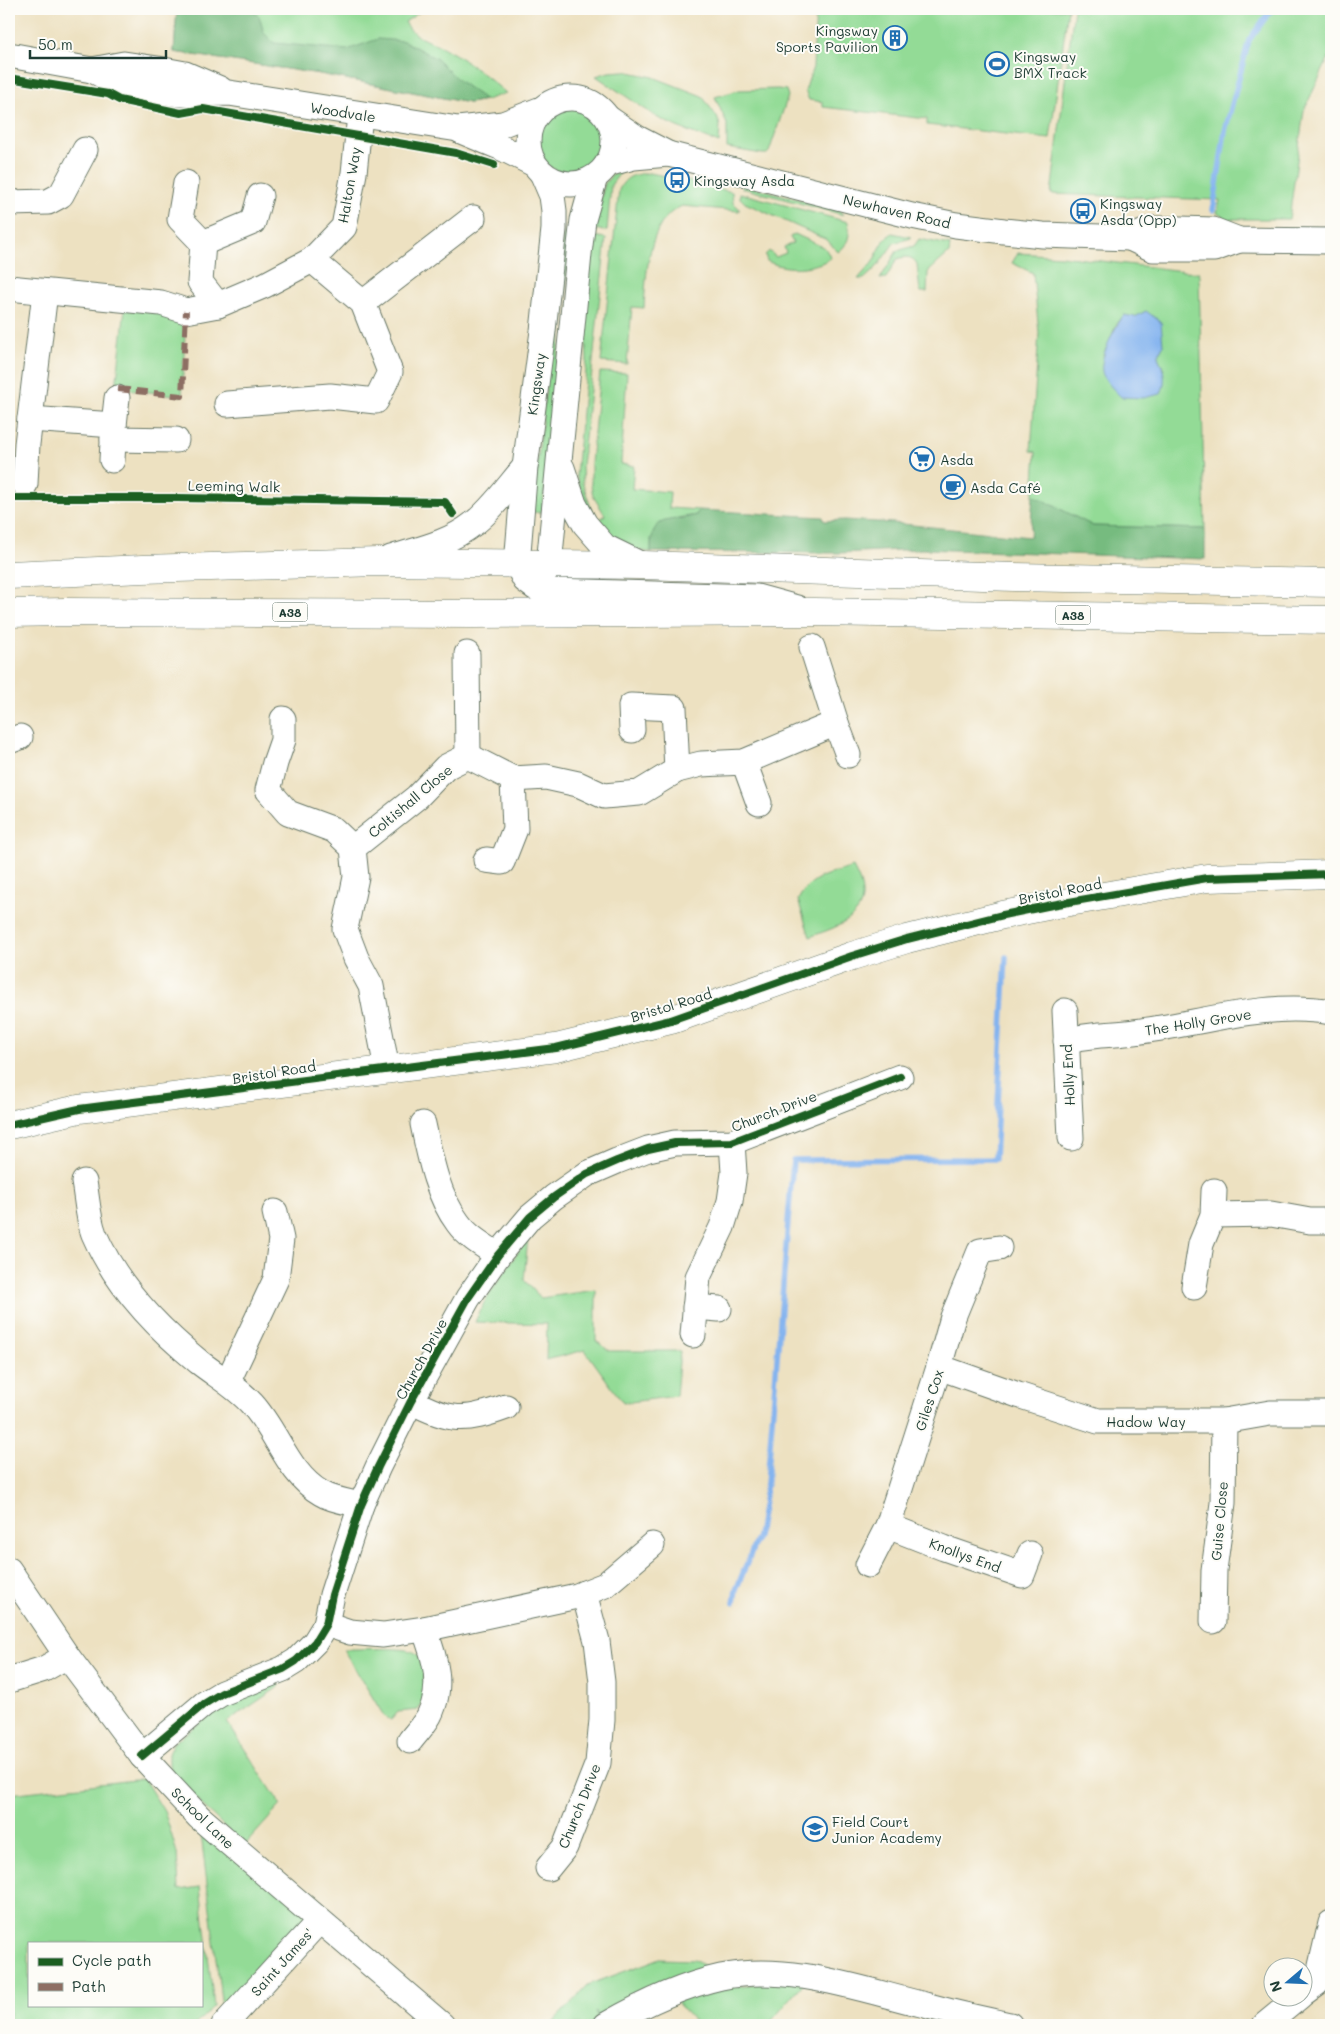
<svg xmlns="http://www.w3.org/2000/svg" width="1340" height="2034" font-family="Mali,sans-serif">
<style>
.green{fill:#93db96;stroke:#598c65;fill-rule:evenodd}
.forest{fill:#76bb7f;stroke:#4a7c5a}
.water{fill:#84b4ef;stroke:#527892}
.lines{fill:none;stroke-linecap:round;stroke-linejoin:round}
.stream{stroke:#84b4ef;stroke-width:5.5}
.minor-casing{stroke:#677665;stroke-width:27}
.major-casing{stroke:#677665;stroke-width:29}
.highway-casing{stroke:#677665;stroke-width:29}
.minor{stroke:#fff;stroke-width:25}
.major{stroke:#fff;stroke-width:28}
.highway{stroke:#fff;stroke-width:28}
.quiet{stroke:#8d6e63;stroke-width:6;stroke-dasharray:12 6;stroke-linecap:butt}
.cycleway-casing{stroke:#fdfcf7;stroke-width:11}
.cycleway{stroke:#1b5e20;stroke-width:8}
.labels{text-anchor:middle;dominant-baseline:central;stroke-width:4;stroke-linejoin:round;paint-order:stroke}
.shield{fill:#fdfcf7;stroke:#62766e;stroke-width:1}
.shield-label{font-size:12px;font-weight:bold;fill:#1f3d34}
.poi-label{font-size:14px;fill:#1f3d34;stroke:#fdfcf7;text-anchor:start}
.street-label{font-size:14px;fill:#1f3d34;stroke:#fdfcf7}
</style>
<rect width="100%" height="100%" fill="#fdfcf7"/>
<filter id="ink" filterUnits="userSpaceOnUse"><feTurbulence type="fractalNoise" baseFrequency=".02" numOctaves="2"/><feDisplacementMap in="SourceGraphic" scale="10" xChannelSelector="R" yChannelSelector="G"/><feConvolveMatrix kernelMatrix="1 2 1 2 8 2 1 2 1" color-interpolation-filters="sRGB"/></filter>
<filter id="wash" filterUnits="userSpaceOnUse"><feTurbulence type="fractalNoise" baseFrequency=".0096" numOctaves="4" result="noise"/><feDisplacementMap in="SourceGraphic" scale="20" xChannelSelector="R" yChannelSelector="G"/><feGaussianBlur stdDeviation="1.12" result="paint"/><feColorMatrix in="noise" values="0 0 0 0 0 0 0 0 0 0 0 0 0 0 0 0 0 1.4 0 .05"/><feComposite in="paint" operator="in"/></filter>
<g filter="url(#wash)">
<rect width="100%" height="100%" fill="#ede1c1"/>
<g class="green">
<path d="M177,9H424L405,22C416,41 429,39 446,49C468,61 487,77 506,93L486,100L469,103L320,74L174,52Z"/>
<path d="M816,9H1068L1050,139L927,125V119L823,107V102L809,100L805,91L813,67Z"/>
<path d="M1074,9H1331V53L1304,110L1289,219H1226L1217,213L1220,200L1051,194Z"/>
<path d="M624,71L653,77L702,96L717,117L720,125L719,143L677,127L658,118L596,76L609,72Z"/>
<path d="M778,89L786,90L788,96L769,152L767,154H762L727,148V124L715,97L739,90Z"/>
<circle cx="569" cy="140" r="33"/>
<path d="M614,173H620L611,185L607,231L592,229L605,183Z"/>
<path d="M649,173L672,177L671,183L684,186L685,180L732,192L733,203L739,208V211L682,206C647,220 646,277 644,308L632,307L627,364L601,362L619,190C625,176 635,174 649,173Z"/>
<path d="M743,184L841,211L844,215L742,188Z"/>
<path d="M740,193L848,222C851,235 848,245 838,252L827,240L745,203L740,198Z"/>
<path d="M892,233L911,237V238L894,243L876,268L864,279H858L872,263L885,239Z"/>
<path d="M563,234L571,235L542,513L532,512Z"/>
<path d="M795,234L825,248L831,258C814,269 786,271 767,261L765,255L769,251L776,257L786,253L784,247L793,243L790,237Z"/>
<path d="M591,236L606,238L582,466L583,484L592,511L588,514L576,475L587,360L584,313Z"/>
<path d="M919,239L950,245L949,253L928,272L927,292H920L917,264C913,256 905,256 897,259L886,278L880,279L897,251L914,246Z"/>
<path d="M1018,253L1061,256L1199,273L1205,529L1093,526L1033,495L1036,452L1031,451L1039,333L1033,273L1012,263ZM1146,311L1163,345L1158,357L1164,370L1103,356L1116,325L1124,315L1135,317Z"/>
<path d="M126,299L186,311L182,396L116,388Z"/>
<path d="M600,372L627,373L621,464L634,466L632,489L670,492L669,508L699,510L696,515L677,518L651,538V552C627,551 613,538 595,524L605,515L593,496L591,485V463Z"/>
<path d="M853,867C857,875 862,884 862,893C865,921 829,929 810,937L798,900C811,875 829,875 853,867Z"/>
<path d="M528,1237L524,1280L541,1298L596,1290V1341L610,1351H680L676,1396L623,1403L585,1350L546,1360L547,1324L475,1322L485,1301Z"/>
<path d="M343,1649C358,1650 406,1645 417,1654C424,1660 424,1671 424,1680C424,1691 425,1700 418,1710L398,1712L391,1720L384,1716Z"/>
<path d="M278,1683L280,1686L227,1722L281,1805L244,1846L173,1776L169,1765V1754L173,1743L219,1709Z"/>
<path d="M144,1779L165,1813L177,1853L179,1890L200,1887L214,2006L195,2025H9V1794ZM29,1943H201V2005H29Z"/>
<path d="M199,1817L319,1921L224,2025Z"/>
<path d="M658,1959L694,1960L711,1970L600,2019L595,2012L600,2024L598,2025H550L588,1985Z"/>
<path d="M808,1978L768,2025H698L669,1994Z"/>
</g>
<g class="forest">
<path d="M177,9H249L259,16L264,33L274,43L347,50L378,39L404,41L437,59L459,81L486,100L469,103L320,74L174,52Z"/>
<path d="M1033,495L1093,526L1205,529V559L922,549L839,553L651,552C651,512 667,524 696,515L699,510L823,517L824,521L845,520L893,523L1030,537Z"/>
</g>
<path class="water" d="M1146,311L1161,322L1163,345L1158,357C1164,370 1167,380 1161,394L1143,398L1121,397C1115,391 1107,383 1103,375C1097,360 1115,327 1124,315L1135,317Z"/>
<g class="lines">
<g class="stream">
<path d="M1213,210L1225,131L1249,40L1269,13L1275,9"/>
<path d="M734,1603L736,1590L758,1536L767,1483L793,1160L995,1159L1006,957"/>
</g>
</g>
</g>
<g filter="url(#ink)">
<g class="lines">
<defs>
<g id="minor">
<path d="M9,55L92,70L122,85L179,94L229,93L458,129L503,124L539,110"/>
<path d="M92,70L124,64L158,69L185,74L220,89"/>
<circle cx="571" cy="141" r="43"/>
<path d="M608,118L637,138L668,154L912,216L956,225L1004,231L1043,235L1130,238L1152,229H1180L1213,230L1239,240L1331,241"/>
<path d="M461,131L502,148L534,164"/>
<path d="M607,164L634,157L668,154"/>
<path d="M543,175L552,196L554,211V229L543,331L525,467L517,564L525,580L536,588L552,591L757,597L797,608"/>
<path d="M186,183L180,219L203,243L200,282L218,305"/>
<path d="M9,203L48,202L61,195L85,150"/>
<path d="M1130,238L1153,249H1214L1239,240"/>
<path d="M203,243L253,222L260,196"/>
<path d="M9,288L161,303L186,311L218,305L265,285L312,260L344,227L354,173L360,115"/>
<path d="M363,303L473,218"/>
<path d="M227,404L330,396L376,401L390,372L363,303L312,260"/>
<path d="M30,419L114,425"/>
<path d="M113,439L176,440"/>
<path d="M112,460L114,425L117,398"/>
<path d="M562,468L574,504L585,524L605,547L642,565"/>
<path d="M25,484L27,444L45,292"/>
<path d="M391,558C420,549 449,543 473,524C491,511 510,484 525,467"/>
<path d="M539,581L549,565L579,254L583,220L595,177"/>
<path d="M812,647L836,723L848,755"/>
<path d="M467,654L468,756"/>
<path d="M283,719V740L275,763L268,790L288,813L334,830L353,848L356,877L345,929L356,958L371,986L387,1069"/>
<path d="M632,730L631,706L674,708L677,770"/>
<path d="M9,741L20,737"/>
<path d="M744,762L759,803"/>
<path d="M353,848L417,797L446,767L468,756L513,779L546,777L578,784L604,796L639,793L677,770L701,764L744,762L836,723"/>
<path d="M486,860L502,862L515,829L513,779"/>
<path d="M1065,1011L1071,1138"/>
<path d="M1066,1041C1077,1038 1088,1036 1100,1035C1111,1034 1123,1034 1134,1032C1199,1024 1265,1001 1331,1012"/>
<path d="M423,1124C430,1157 437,1195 458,1223C468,1237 484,1246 498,1255"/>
<path d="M84,1182C87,1198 88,1219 94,1234C116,1285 156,1327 199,1362C217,1376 237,1387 252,1404C277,1431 288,1474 321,1493C332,1500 349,1502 361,1505"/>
<path d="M1213,1215L1271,1214L1310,1221H1331"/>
<path d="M1194,1287L1201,1244L1213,1215L1214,1191"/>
<path d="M695,1307L719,1309"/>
<path d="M693,1335L698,1277L722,1227L730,1201L734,1173L732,1142"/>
<path d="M939,1367L1018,1395L1098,1421H1224L1270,1413H1331"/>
<path d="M228,1381L276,1279L281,1239L275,1212"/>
<path d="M411,1401C450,1422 465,1422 506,1407"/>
<path d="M888,1526L944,1548L1022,1575L1030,1554"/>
<path d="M868,1565L888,1526L939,1367L953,1317L980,1251L999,1248"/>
<path d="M9,1570L67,1656L142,1756L199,1817L442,2025"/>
<path d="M1213,1621L1214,1570L1223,1503L1224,1421"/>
<path d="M326,1624L350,1632L383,1635L424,1629L577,1596L605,1585L652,1545"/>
<path d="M9,1680L44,1669L67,1656"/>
<path d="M410,1741C416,1733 424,1725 429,1716C444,1687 435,1657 424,1629"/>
<path d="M142,1756L204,1704L222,1693L283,1669L296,1661L315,1642L326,1624L332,1595L361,1505L378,1467L411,1401L468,1298L498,1255L530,1217L554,1197L587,1174L617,1161L648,1149L675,1143L732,1142L900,1077"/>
<path d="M548,1868L565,1847L598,1763L602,1720V1682L597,1641L584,1593"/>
<path d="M1302,1994L1317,1983L1331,1923"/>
<path d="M224,2025L319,1921"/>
<path d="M606,2025C641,2005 680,1986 721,1977C789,1963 859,1989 925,2005C953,2013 982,2019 1010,2025"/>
<path d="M1265,2025L1300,1996"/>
</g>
<path id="major" d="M9,1125L79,1109L556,1048L671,1020L852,956L907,939L1003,915L1052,905L1207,878L1331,874"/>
<g id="highway">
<path d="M9,575L143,569L378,562L642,565L1014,577L1331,583"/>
<path d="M9,613L65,612L473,614L814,612L1331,620"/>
</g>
</defs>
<use href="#minor" class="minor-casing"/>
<use href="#major" class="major-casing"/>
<use href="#highway" class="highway-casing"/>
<use href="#minor" class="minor"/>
<use href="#major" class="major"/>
<use href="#highway" class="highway"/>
<path class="quiet" d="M118,389L182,396L186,311"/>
<defs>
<g id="cycleway">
<path d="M9,78L108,94L119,100L181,113L203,109L456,153L494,165"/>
<path d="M9,498H178L445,502L453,514"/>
<path d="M9,1125L79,1109L556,1048L671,1020L852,956L907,939L1003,915L1052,905L1207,878L1331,874"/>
<path d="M142,1756L204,1704L222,1693L283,1669L296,1661L315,1642L326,1624L332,1595L361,1505L378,1467L411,1401L468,1298L498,1255L530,1217L554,1197L587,1174L617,1161L648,1149L675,1143L732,1142L900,1077"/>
</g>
</defs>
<use href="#cycleway" class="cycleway-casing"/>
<use href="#cycleway" class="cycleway"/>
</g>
</g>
<defs>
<symbol id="building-ring" viewBox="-11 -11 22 22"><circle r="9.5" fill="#fdfcf7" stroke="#1f6fb2" stroke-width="1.5"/><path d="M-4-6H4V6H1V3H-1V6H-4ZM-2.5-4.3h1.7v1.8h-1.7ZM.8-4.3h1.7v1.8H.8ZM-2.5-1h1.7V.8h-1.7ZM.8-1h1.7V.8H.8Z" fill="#1f6fb2"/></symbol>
<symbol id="stadium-ring" viewBox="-11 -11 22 22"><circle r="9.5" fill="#fdfcf7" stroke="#1f6fb2" stroke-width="1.5"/><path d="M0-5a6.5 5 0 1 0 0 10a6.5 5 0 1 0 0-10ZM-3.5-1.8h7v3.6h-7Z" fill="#1f6fb2"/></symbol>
<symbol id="bus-ring" viewBox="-11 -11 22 22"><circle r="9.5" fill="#fdfcf7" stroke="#1f6fb2" stroke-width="1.5"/><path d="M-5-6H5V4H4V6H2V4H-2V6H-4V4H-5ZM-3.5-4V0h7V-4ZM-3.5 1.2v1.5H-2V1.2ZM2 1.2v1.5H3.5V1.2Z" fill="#1f6fb2"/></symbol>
<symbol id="supermarket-ring" viewBox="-11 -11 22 22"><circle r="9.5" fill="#fdfcf7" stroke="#1f6fb2" stroke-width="1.5"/><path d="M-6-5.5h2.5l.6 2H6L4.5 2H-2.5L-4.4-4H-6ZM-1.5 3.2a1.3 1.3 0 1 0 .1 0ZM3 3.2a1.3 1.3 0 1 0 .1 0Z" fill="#1f6fb2"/></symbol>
<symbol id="cafe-ring" viewBox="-11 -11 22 22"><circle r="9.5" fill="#fdfcf7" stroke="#1f6fb2" stroke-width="1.5"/><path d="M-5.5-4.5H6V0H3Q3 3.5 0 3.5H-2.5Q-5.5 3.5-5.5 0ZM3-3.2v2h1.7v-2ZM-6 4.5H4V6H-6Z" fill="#1f6fb2"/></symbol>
<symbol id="school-ring" viewBox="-11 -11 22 22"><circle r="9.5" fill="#fdfcf7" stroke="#1f6fb2" stroke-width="1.5"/><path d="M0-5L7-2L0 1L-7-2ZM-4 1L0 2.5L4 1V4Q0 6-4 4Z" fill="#1f6fb2"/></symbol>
</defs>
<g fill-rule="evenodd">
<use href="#building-ring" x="881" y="24" width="28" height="28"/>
<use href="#stadium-ring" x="983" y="50" width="28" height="28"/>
<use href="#bus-ring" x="663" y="166" width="28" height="28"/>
<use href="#bus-ring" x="1069" y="197" width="28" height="28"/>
<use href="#supermarket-ring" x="908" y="445" width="28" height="28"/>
<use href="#cafe-ring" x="939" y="473" width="28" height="28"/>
<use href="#school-ring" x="801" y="1815" width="28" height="28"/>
</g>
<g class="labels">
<g class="shield">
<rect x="272.5" y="602.5" width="35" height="19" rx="4"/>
<rect x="1055.5" y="605.5" width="35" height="19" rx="4"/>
</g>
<g class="shield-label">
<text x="290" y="612">A38</text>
<text x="1073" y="615">A38</text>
</g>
<g class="poi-label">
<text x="878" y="30" text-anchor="end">Kingsway<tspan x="878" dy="16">Sports Pavilion</tspan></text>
<text x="1014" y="56">Kingsway<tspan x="1014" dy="16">BMX Track</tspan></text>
<text x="694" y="180">Kingsway Asda</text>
<text x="1100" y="203">Kingsway<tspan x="1100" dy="16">Asda (Opp)</tspan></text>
<text x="940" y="459">Asda</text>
<text x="970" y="487">Asda Café</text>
<text x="832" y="1821">Field Court<tspan x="832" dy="16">Junior Academy</tspan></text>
</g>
<g class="street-label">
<text transform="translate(343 112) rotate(9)">Woodvale</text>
<text transform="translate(349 185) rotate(-80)">Halton Way</text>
<text transform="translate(897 211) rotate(13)">Newhaven Road</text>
<text transform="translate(536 384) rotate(-82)">Kingsway</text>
<text transform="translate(234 486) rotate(1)">Leeming Walk</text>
<text transform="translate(410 801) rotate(-40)">Coltishall Close</text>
<text transform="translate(1060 891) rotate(-11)">Bristol Road</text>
<text transform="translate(671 1005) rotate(-17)">Bristol Road</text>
<text transform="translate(1198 1022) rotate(-9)">The Holly Grove</text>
<text transform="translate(274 1072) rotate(-9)">Bristol Road</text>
<text transform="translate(1068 1075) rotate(-93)">Holly End</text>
<text transform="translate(774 1111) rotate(-21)">Church Drive</text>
<text transform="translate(421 1359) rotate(-61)">Church Drive</text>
<text transform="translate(929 1400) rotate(-72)">Giles Cox</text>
<text x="1146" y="1421">Hadow Way</text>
<text transform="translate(1219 1521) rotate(-85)">Guise Close</text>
<text transform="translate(965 1555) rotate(20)">Knollys End</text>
<text transform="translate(579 1806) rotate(-68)">Church Drive</text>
<text transform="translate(203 1818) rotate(44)">School Lane</text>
<text transform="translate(282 1962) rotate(-48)">Saint James'</text>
</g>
</g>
<rect width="1340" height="2034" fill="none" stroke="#fdfcf7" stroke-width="30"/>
<rect x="28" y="1942" width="175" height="65" fill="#fdfcf7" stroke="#a4b0a9"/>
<rect x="38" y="1958" width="25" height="8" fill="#1b5e20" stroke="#a4b0a9"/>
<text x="72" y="1966" font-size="15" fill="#1f3d34">Cycle path</text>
<rect x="38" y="1983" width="25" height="8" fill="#8d6e63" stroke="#a4b0a9"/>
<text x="72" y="1992" font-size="15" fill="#1f3d34">Path</text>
<g transform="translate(1288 1982) rotate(251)"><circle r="24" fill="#fdfcf7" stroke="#a4b0a9"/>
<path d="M0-4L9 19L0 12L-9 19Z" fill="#1f6fb2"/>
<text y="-8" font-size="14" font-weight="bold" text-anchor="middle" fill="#1f3d34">N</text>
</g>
<path d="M30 50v8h136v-8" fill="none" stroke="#1f3d34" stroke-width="2.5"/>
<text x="38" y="50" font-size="15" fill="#1f3d34" stroke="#fdfcf7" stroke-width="4" paint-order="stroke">50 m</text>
</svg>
